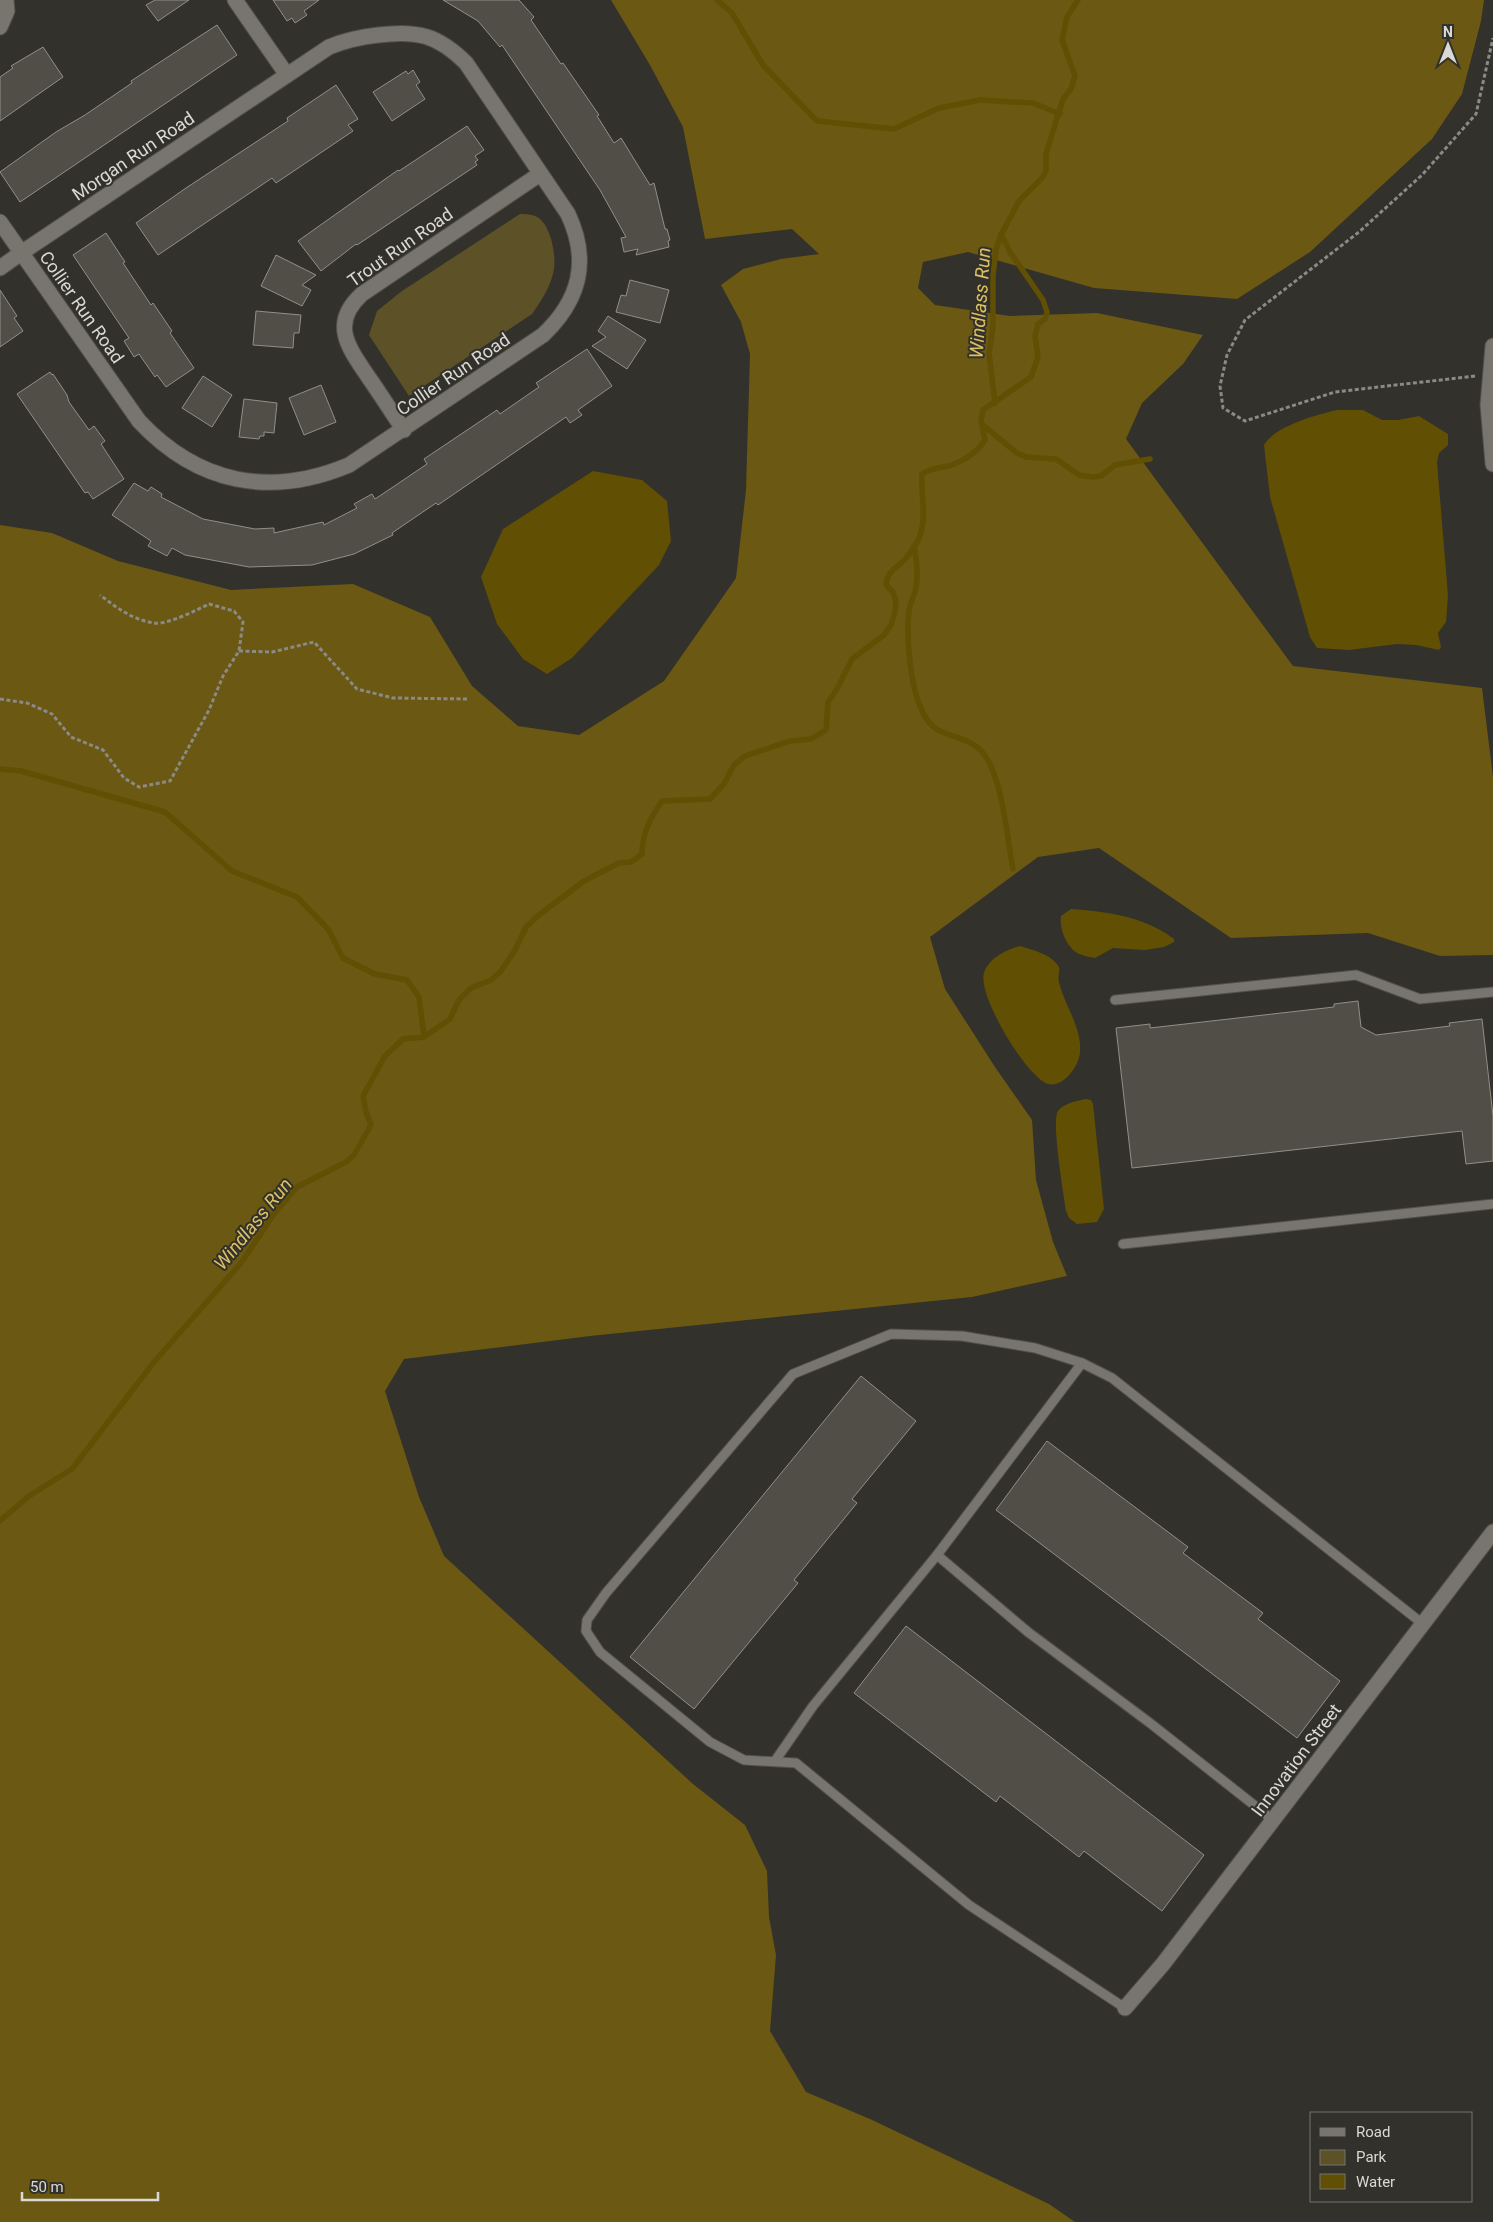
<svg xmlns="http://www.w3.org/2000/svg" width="1493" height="2222" font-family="Roboto,sans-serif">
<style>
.green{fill:#5d5127}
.forest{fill:#6b5813}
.water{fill:#614f03}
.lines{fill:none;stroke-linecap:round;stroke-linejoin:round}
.stream{stroke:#614f03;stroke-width:5.5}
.building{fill:#504e47;stroke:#918f87}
.lane-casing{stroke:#504f49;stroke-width:11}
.street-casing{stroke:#504f49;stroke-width:17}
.path{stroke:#8b8a85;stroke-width:3;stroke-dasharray:4 2.5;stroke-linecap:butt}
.lane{stroke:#77756d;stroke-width:9}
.street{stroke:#77756d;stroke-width:15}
.labels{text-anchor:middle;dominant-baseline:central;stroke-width:4;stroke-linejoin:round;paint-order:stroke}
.street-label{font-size:18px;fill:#dad9d5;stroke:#33312b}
.water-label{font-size:19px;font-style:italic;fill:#dcc164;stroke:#33312b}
</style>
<rect width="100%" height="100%" fill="#33312b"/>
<path class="green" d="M520,214C526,214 533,214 539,218C551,228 556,254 554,269C551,286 542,300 532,314L409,396L369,335L377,311L402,291Z"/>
<path class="forest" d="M611,0H1484L1481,21L1462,94L1432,139L1310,252L1237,299L1094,288L968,252L923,262L918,288L935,305L1010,316L1097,313L1203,335L1183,364L1142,403L1126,439L1293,666L1482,688L1493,777V955L1440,956L1368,933L1231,938L1099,848L1038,857L930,937L945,989L995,1067L1032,1120L1036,1180L1053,1242L1067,1276L972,1297L590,1336L404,1359L385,1391L419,1497L444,1556L693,1784L745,1825L767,1871L769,1917L776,1955L770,2031L806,2092L870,2119L1049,2204L1075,2222H0V525L52,533L118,561L231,590L353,584L430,617L472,686L518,726L579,735L664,681L736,578L746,490L750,354L741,322L721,285L743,269L781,259L819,254L792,229L705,239L683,127L650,65Z"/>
<g class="water">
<path d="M1337,410H1363L1382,420H1398L1419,416L1448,434V445L1439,453L1437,462L1448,595L1446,622L1438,633L1441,647L1439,650L1416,645L1397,644L1349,650L1317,648L1310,637L1270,497L1264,445C1275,426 1316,415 1337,410Z"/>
<path d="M593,471L642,480L667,501L671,541L659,565L572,658L547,674L523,659L497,624L481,577L503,529Z"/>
<path d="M1071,909C1105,911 1146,917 1174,939V942L1164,947L1145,950L1113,948L1095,958C1090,957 1084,956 1079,954C1067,948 1059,929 1061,916Z"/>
<path d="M1020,946C1032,950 1048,953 1057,964C1062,970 1057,975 1059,982C1065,1010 1096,1045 1070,1074C1065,1080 1057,1086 1048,1084C1027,1078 977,995 984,973C989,958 1006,950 1020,946Z"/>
<path d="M1086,1099L1091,1100L1093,1104L1104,1209L1097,1222L1077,1224L1069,1218L1066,1211C1064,1195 1051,1121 1058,1111C1064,1103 1077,1101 1086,1099Z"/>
</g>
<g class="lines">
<g class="stream">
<path d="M717,0L732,13L763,65L817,121L894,129L939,108L980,100L1033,103L1060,114"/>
<path d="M995,403L989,353L993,326V276L996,249L1001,235L1019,201L1042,178L1046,171V154L1063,99L1071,89L1075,76L1062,40L1067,17L1078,0"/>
<path d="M984,426L1017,453L1026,457L1056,459L1079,475L1093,477L1101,476L1115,465L1150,459"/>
<path d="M914,546C917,561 919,577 915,592C913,598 910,604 909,610C906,639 910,685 922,711C935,740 957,731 977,747C1002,765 1007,839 1013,869"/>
<path d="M0,769L21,771L165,812L232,871L297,897L328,929L343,958L375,974L407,980L419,997L424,1037"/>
<path d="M0,1521L29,1496L72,1469L154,1362L241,1263L274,1214L297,1187L346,1162L354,1155L371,1125L366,1112L363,1096L385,1056L403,1039L424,1037L450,1019L459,1000L471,988L491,980L501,971L515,950L526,927L539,915L584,881L619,863L631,862L642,854C642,833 651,817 662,801L710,799L724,784L734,765L745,756L790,741L811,739L826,730L828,702L837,689L852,659L884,635L891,625L895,612L896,601L893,592L886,585C886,571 899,567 906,558C911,552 916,545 919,538C928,515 920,496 922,474C931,468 940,468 949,466C964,461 977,452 985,440L981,421L983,410L1031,377L1038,357L1035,336L1038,324L1045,319L1047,312L1043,300L1010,252L1001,234"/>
</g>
</g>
<g class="building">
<path d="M155,0H189L158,21L146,5Z"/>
<path d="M273,0H319L304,11L307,15L295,23L292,18L287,21Z"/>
<path d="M443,0H519L534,17L531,20L561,64L563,63L599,115L597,116L614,143L621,138L650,185L654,183L665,229H667L670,240L668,241L669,247L636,255L638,249L624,252L621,238L626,237L600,190L502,45L500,47L478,21Z"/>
<path d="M217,25L237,55L20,202L0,172L56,132L85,115L132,83L131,81Z"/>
<path d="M43,47L63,77L0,121V77L13,68L11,66Z"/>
<path d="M413,70L420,82L416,85L425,99L392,121L373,92L406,71L408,74Z"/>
<path d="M336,85L358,119L348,125L353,131L276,183L272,178L158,255L136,223L186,188L288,121L287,118Z"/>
<path d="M467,126L484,150L475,156L478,160L475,162L477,165L357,245L356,244L321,271L298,241L398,170L399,171Z"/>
<path d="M106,233L125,262L123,263L151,305L153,303L172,331L170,333L194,368L166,387L157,375L155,377L139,354L134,357L124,341L129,338L73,255Z"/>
<path d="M276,255L316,275L302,285L311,290L302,306L261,286Z"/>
<path d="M630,280L669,290L660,323L616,312L621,295L626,296Z"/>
<path d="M0,290L17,316L14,318L23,331L0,347Z"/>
<path d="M256,311L301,315L299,333H294L293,348L253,345Z"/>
<path d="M608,316L646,340L627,369L592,346L606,337L598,331Z"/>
<path d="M587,349L612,386L578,410L582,415L570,423L566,417L438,505L436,503L392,533L393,535L354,554L312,565L249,567L185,555L172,548L167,556L148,546L151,541L112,515L134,483L148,491L151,487L162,494L161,497L203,519L255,529L274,528V533L323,522L324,525L357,508L354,504L372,494L375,499L396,485L427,464L424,459L497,410L500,414L539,387L536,383Z"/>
<path d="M50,372L52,375L53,374L67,395L69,402L89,430L94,426L105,441L101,444L124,479L93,499L88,492L85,493L17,394Z"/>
<path d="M203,376L232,395L212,427L182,408Z"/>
<path d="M321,385L336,422L304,435L289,398Z"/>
<path d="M244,399L277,403L274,433L264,432V436H260L259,439L239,437Z"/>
<path d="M1358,1001L1361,1027L1376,1035L1450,1026L1449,1023L1482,1019L1493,1116V1161L1466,1164L1462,1131L1132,1168L1116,1028L1150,1024V1028L1334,1007V1004Z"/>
<path d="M861,1376L916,1421L852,1499L857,1503L794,1580L798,1583L694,1709L630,1657Z"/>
<path d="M1047,1441L1188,1547L1183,1553L1263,1613L1258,1619L1340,1681L1297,1738L996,1510Z"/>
<path d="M906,1626L1204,1855L1162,1911L1084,1851L1079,1857L1000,1796L996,1802L854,1693Z"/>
</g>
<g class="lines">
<defs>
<g id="lane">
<path d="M1115,1000L1356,975L1420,999L1493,992"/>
<path d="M1123,1244L1493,1204"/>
<path d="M937,1555L1028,1632L1150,1723L1273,1820"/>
<path d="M775,1761L813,1706L937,1555L1082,1363"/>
<path d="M1125,2008L969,1905L796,1763L744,1760L710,1742L600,1652L586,1631L587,1620L606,1593L793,1374L891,1334L962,1336L1035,1348L1082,1363L1112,1378L1423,1624"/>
</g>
<g id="street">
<path d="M235,0L287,75"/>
<path d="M0,27L7,11L6,0"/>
<path d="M0,222L139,421C198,484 270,498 349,465L543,335C580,300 590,261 568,214L466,63C438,35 417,30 378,35C360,37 346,40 329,47L21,253L0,268"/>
<path d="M1493,346L1488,405L1493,464"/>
<path d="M404,430C392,413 381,395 369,378C349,348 329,324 362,294L540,174"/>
<path d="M1125,2008L1163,1964L1493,1532"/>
</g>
</defs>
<use href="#lane" class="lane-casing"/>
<use href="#street" class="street-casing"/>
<g class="path">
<path d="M1475,376L1335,392L1245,421L1223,408L1220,386L1227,355L1245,320L1359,232L1422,175L1476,114L1493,38"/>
<path d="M239,651L272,652L314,642L357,689L393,698L468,699"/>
<path d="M0,699L27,703L52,714L71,737L103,750L124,778L139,787L170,781L209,710L223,676L239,651L243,622L234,611L209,604C197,610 167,625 154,623C133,620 117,608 100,595"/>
</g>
<use href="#lane" class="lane"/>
<use href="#street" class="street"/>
</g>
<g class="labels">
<g class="street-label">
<text transform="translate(133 156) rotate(-34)">Morgan Run Road</text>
<text transform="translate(400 247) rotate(-35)">Trout Run Road</text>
<text transform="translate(82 307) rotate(55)">Collier Run Road</text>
<text transform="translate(453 374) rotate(-34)">Collier Run Road</text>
<text transform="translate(1296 1760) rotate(-53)">Innovation Street</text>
</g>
<g class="water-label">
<text transform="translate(980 303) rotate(-86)">Windlass Run</text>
<text transform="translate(253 1224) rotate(-51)">Windlass Run</text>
</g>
</g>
<rect x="1310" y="2112" width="162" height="90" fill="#33312b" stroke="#76746f"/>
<rect x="1320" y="2128" width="25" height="8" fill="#77756d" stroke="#76746f"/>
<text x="1356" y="2137" font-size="15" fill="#dad9d5">Road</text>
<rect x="1320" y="2150" width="25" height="15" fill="#5d5127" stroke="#76746f"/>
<text x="1356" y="2162" font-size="15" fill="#dad9d5">Park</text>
<rect x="1320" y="2174" width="25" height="15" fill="#614f03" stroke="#76746f"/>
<text x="1356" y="2187" font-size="15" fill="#dad9d5">Water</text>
<g transform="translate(1448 45)" stroke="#33312b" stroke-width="4" paint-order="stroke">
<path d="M0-4L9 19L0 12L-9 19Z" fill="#dad9d5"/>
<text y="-8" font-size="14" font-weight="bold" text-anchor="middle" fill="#dad9d5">N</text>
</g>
<path d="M22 2192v8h136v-8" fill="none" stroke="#dad9d5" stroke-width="2.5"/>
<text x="30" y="2192" font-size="15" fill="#dad9d5" stroke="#33312b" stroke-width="4" paint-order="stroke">50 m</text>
</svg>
